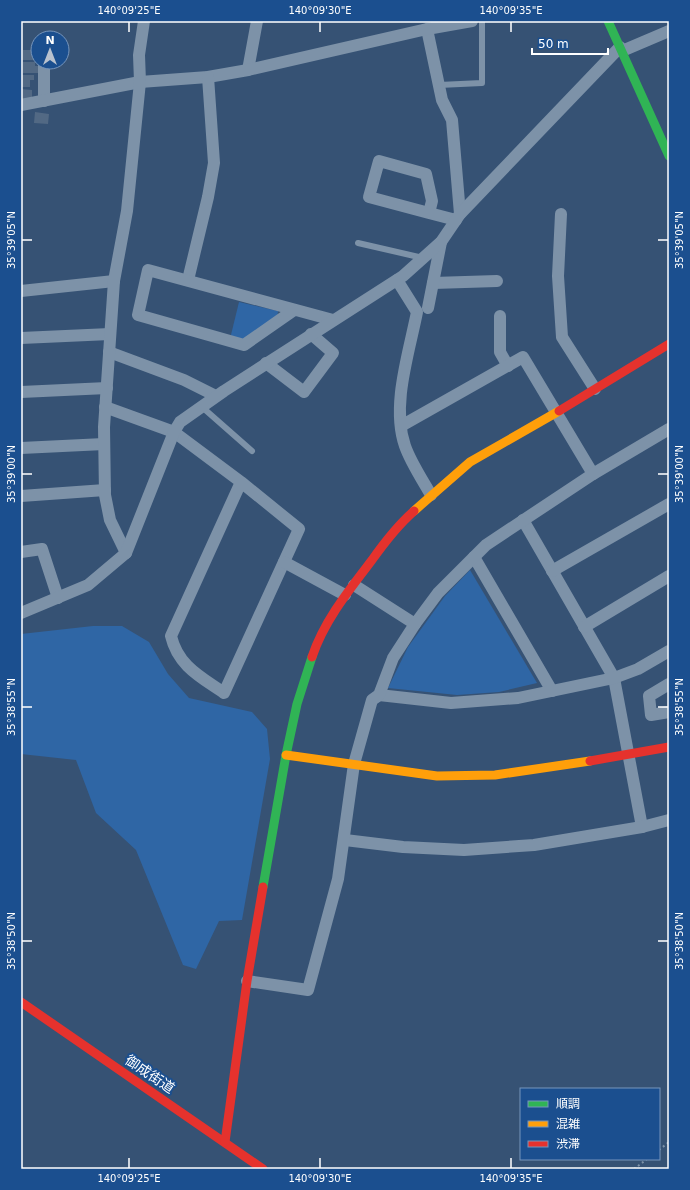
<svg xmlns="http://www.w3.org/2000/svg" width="690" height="1190" font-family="'DejaVu Sans','Noto Sans JP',sans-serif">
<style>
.green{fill:#2f66a5}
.building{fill:#526984}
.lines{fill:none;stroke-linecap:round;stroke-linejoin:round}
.path{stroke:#7d92a8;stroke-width:2;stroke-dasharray:2 3;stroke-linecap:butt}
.lane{stroke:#7d92a8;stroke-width:6}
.street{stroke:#7d92a8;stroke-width:12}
.fast{stroke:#30b455;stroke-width:9}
.slow{stroke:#ff9f0a;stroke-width:9}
.jam{stroke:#e5322d;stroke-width:9}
.ticks{fill:none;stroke:#fff;stroke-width:1.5}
.labels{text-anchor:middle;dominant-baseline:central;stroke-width:4;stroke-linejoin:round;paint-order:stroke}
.street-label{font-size:14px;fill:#fff;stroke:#1b4f8f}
.neatline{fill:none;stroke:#fff;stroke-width:1.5}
.ticks-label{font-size:10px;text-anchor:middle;fill:#fff}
</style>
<rect width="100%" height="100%" fill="#365274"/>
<g class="green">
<path d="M239,302L278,311L277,320L246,340L230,339Z"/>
<path d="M470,570L537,683L499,692L457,695L388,688L408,647L445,596Z"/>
<path d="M93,626H122L149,642L168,674L189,698L252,712L267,729L270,759L242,920L219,921L196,969L183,965L136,850L96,813L76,760L21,754V634Z"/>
</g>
<g class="building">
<rect x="23" y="50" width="12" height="10"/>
<path d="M23,62H35V66H38V73H23Z"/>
<path d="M21,75H34V80H30V87H21Z"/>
<path d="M21,89L32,90V99H21Z"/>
<path d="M35,112L49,114L48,124L34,123Z"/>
</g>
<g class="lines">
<g class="path">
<path d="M659,1150L669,1142"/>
<path d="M634,1169L647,1159"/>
</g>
<g class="lane">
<path d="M439,85L482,83V21"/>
<path d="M358,243L423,258"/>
<path d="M202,407L252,451"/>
</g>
<g class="street">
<path d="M427,29L442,100L452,120L460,214"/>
<path d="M622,51L669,31"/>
<path d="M248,70L257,21"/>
<path d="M44,101V62"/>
<path d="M21,105L140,82L208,77L248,70L427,29L472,21"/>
<path d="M429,213L369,197L379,161L426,174L432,201L429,213L456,220"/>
<path d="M561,214L558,276L562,337L595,389"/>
<path d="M188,280L208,197L214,163L208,77"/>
<path d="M397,280L417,312C409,353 391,406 405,446C411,463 422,479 431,495"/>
<path d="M433,283L497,281"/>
<path d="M21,291L114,281"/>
<path d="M428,308L441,242"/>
<path d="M294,310L244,345L138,315L148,270L333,320"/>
<path d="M500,316V352L508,366"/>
<path d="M21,338L110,334"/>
<path d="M109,352L184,380L216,396"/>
<path d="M266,363L304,392L333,353L311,334"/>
<path d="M21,392L107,388"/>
<path d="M105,407L174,432L241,482L299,529L224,693C201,677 178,666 171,636L241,482"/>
<path d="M401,426L523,357L593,474"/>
<path d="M21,448L104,444"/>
<path d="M21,496L105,490"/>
<path d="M523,520L614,678L642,827"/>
<path d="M21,552L42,549L58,598"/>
<path d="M126,553L110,520L105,495L104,427L114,281L127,211L140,82L139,55L144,21"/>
<path d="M474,557L552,691"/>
<path d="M284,562L345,595"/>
<path d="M552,571L669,504"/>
<path d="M354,585L415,624"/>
<path d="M21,613L88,585L126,553L174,432L180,422L224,391L403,276L441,242L460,214L620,47"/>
<path d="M584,627L669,576"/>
<path d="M669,684L649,696L651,715L669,712"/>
<path d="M379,695L451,703L518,698L614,678L638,669L669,651"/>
<path d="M345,840L403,847L464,850L534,845L642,827L669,820"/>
<path d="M247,981L308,990L338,879L354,764L372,700L379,695L393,658L415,624L438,593L486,545L593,474L669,429"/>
</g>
<g class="fast">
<path d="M608,21L669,156"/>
<path d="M263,887L286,755L297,704L312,657"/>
</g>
<g class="slow">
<path d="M414,511L470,462L559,411"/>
<path d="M286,755L437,776L495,775L590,761"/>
</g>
<g class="jam">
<path d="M559,411L669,344"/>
<path d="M312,657C324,621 349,590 372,560C384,543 398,525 414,511"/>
<path d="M590,761L669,747"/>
<path d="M21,1002L263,1169"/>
<path d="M225,1142L247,981L263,887"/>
</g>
</g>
<path class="ticks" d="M129,22V32M320,22V32M511,22V32M22,240H32M658,240H668M22,474H32M658,474H668M22,707H32M658,707H668M22,941H32M658,941H668M129,1158V1168M320,1158V1168M511,1158V1168"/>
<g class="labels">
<g class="street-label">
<text transform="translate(150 1074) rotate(34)">御成街道</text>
</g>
</g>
<rect width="690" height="1190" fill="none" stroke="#1b4f8f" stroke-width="44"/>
<rect x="520" y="1088" width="140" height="72" fill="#1b4f8f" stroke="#7695bc"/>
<rect x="528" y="1101" width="20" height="6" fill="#30b455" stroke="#7695bc"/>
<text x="556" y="1108" font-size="12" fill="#ffffff">順調</text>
<rect x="528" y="1121" width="20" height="6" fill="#ff9f0a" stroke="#7695bc"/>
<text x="556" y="1128" font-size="12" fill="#ffffff">混雑</text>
<rect x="528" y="1141" width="20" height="6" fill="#e5322d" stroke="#7695bc"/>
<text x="556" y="1148" font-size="12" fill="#ffffff">渋滞</text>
<g transform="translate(50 50)"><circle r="19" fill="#1b4f8f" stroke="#7695bc"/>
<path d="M0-3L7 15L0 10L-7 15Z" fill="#b9c2ce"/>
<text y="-6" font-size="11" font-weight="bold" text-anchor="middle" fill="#ffffff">N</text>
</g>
<path d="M532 48v6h76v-6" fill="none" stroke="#ffffff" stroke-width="2"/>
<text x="538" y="48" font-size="12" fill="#ffffff" stroke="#1b4f8f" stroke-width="3" paint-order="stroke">50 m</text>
<rect x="22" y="22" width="646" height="1146" class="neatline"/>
<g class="ticks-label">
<text x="129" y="14">140°09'25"E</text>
<text x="320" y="14">140°09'30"E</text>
<text x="511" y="14">140°09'35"E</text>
<text transform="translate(11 240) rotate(-90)" y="4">35°39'05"N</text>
<text transform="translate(679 240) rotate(-90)" y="4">35°39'05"N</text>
<text transform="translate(11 474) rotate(-90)" y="4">35°39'00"N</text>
<text transform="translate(679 474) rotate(-90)" y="4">35°39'00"N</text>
<text transform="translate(11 707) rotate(-90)" y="4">35°38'55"N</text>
<text transform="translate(679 707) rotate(-90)" y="4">35°38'55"N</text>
<text transform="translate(11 941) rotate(-90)" y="4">35°38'50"N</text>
<text transform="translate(679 941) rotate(-90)" y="4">35°38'50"N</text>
<text x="129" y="1182">140°09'25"E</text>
<text x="320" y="1182">140°09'30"E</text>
<text x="511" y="1182">140°09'35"E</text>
</g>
</svg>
